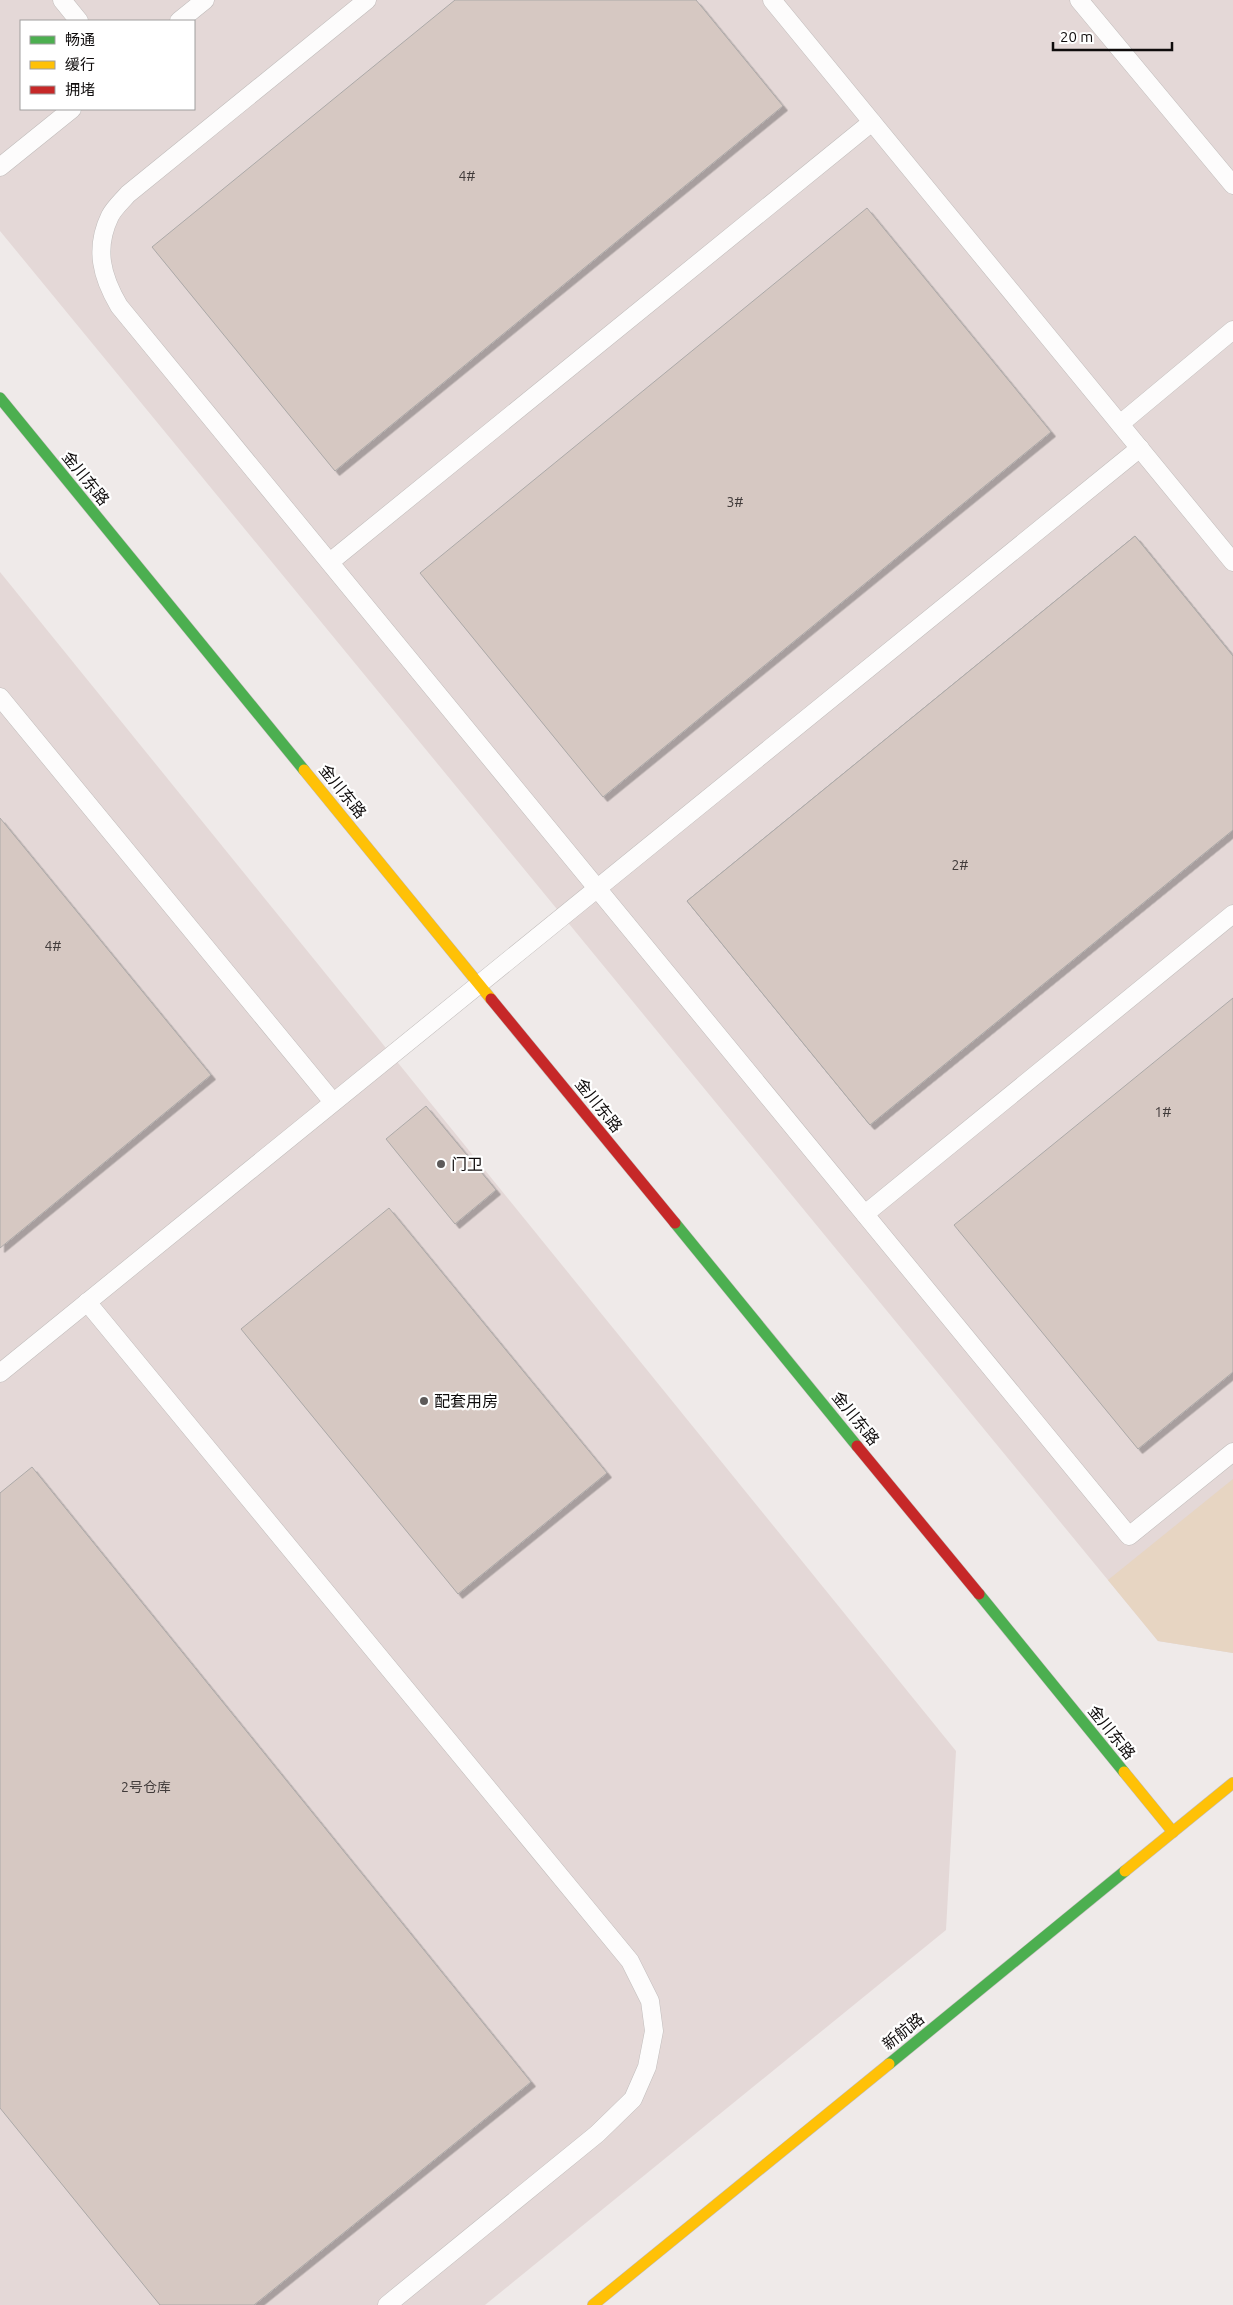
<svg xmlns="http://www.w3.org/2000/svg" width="1233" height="2305" font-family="Ubuntu,'Noto Sans SC',sans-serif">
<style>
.built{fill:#e4d8d7;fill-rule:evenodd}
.green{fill:#e7d5c2}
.building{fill:#d6c8c2;stroke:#aca9a8;filter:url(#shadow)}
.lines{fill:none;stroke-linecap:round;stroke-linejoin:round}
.lane-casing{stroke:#c0bcbb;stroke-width:19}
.fast-casing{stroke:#c0bcbb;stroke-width:12}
.slow-casing{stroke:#c0bcbb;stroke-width:12}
.jam-casing{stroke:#c0bcbb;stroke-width:12}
.lane{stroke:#fdfcfc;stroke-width:18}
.fast{stroke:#4caf50;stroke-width:11}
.slow{stroke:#ffc107;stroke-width:11}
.jam{stroke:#c62828;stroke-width:11}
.poi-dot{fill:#5d5a59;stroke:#fff;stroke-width:2}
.labels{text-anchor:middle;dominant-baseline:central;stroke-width:4.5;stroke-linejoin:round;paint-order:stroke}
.number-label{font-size:14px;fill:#413b3a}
.street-label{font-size:16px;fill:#0f0c0c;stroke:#fff}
.poi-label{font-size:16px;fill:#0f0c0c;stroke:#fff;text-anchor:start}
</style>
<defs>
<filter id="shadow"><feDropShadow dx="4.5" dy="4.5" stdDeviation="0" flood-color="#0004"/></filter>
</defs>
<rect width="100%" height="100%" fill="#efeae9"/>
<g class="built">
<path d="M0,0H1233V1653L1158,1641L0,231ZM21,21H194V109H21Z"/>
<path d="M0,572L956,1751L946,1930L485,2305H0Z"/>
</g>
<path class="green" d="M1233,1479V1653L1158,1641L1108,1580Z"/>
<g class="building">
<path d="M455,0H696L783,106L335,471L152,247Z"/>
<path d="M867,208L1051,432L603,797L420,573Z"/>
<path d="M1135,536L1233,656V830L870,1125L687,901Z"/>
<path d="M1135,536L1233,656V830L870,1125L687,901Z"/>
<path d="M0,818L211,1075L0,1248Z"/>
<path d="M1233,998V1372L1138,1449L954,1225Z"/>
<path d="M426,1106L496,1190L455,1224L386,1139Z"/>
<path d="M389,1208L607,1473L458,1594L241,1329Z"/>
<path d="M32,1467L531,2082L254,2305H160L0,2108V1493Z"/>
</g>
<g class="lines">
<defs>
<g id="lane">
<path d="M62,0L79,21"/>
<path d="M367,0L128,194C122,201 114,208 110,216C94,249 102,277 119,306L1129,1536L1233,1452"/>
<path d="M772,0L1233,562"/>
<path d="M1079,0L1233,185"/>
<path d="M179,21L205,0"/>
<path d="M0,167L72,109"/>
<path d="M1120,424L1233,330"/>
<path d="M330,562L872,122"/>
<path d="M0,697L333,1102"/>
<path d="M865,1214L1233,914"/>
<path d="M87,1302L630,1961L650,2001L654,2031L647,2067L633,2099L597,2134L387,2305"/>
<path d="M0,1373L1140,448"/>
</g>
<g id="fast">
<path d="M0,398L304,770"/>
<path d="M675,1223L857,1446"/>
<path d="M979,1594L1124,1772"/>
<path d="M889,2064L1125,1871"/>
</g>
<g id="slow">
<path d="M304,770L491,999"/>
<path d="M1124,1772L1173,1832"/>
<path d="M1125,1871L1233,1783"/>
<path d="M593,2305L889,2064"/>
</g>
<g id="jam">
<path d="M491,999L675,1223"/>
<path d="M857,1446L979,1594"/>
</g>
</defs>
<use href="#lane" class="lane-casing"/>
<use href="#fast" class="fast-casing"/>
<use href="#slow" class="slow-casing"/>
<use href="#jam" class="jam-casing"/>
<use href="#lane" class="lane"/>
<use href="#fast" class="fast"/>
<use href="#slow" class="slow"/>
<use href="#jam" class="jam"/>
</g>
<g class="poi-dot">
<circle cx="441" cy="1164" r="5"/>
<circle cx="424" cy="1401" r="5"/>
</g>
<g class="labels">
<g class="number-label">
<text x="467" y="176">4#</text>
<text x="735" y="502">3#</text>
<text x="960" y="865">2#</text>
<text x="53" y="946">4#</text>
<text x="1163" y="1112">1#</text>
<text x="146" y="1787">2号仓库</text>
</g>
<g class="street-label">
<text transform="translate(86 478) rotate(51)">金川东路</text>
<text transform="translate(343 791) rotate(51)">金川东路</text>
<text transform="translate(599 1105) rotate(51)">金川东路</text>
<text transform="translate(856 1418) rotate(51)">金川东路</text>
<text transform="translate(1112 1732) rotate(51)">金川东路</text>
<text transform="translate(903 2031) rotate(-39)">新航路</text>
</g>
<g class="poi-label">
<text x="451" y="1164">门卫</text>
<text x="434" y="1401">配套用房</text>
</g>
</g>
<rect x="20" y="20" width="175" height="90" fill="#ffffff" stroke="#9f9e9e"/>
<rect x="30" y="36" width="25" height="8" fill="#4caf50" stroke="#9f9e9e"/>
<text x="65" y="45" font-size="15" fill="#0f0c0c">畅通</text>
<rect x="30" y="61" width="25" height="8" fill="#ffc107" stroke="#9f9e9e"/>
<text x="65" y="70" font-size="15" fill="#0f0c0c">缓行</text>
<rect x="30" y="86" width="25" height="8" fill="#c62828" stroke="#9f9e9e"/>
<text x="65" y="95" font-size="15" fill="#0f0c0c">拥堵</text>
<path d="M1053 42v8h119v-8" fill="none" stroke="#0f0c0c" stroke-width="2.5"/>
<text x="1060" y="42" font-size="15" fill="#0f0c0c" stroke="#ffffff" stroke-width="4" paint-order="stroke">20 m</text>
</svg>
